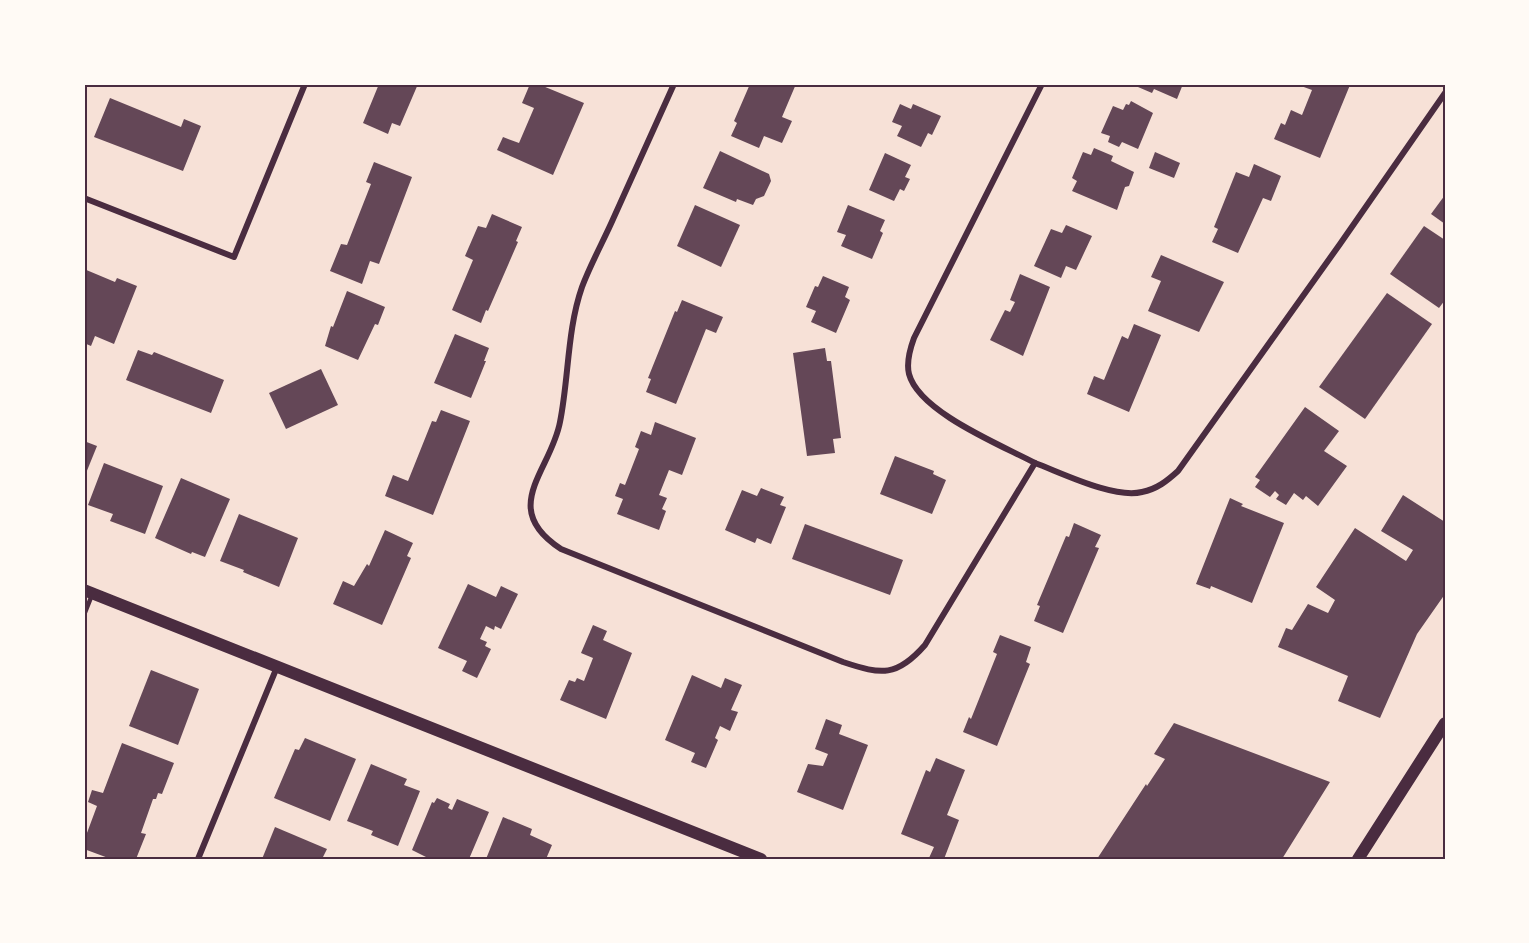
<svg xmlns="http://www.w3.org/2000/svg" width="1529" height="943" font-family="'PT Serif',serif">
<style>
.building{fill:#644757}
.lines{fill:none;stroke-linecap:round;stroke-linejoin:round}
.service{stroke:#4a2c40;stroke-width:4.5}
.minor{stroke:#4a2c40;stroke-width:6}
.secondary{stroke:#4a2c40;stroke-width:12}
.neatline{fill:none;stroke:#4a2c40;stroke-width:2}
</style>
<rect width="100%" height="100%" fill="#f7e1d7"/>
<g class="building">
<path d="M379,84H418L400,126L392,123L388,134L363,123Z"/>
<path d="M530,84H538L584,103L553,175L497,150L503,137L519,143L534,108L522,103Z"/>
<path d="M750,84H796L782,117L792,121L782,143L764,136L759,148L731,136L737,123L734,121Z"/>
<path d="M1131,84H1183L1177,99L1154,89L1152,93Z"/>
<path d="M1302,84L1350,85L1320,158L1274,139L1281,123L1285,125L1291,110L1302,115L1312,90L1301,86Z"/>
<path d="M110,98L181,127L184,119L201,126L183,171L94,137Z"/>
<path d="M1131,101L1153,113L1138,149L1122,142L1119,147L1108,142L1110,136L1101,133L1113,106L1123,110L1126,104L1129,105Z"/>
<path d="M900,104L911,109L913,104L941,116L932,135L928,133L921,147L897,136L902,126L892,122Z"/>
<path d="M1094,148L1113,156L1111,161L1134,172L1129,186L1125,187L1117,210L1072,191L1077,181L1072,178L1083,152L1091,155Z"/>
<path d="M720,151L769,174L771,181L764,196L756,199L753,205L737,199L736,202L703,188Z"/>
<path d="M1155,152L1180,163L1174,178L1149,168Z"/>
<path d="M885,153L911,165L905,177L910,179L904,191L900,189L894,201L869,190Z"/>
<path d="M374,162L412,177L379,264L370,261L362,284L330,271L341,244L347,245L371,184L366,182Z"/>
<path d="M1254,164L1281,176L1271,201L1263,198L1238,253L1212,242L1218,229L1214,227L1236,172L1249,177Z"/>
<path d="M1445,195V224L1431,214Z"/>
<path d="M695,205L740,225L721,267L677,246Z"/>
<path d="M848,205L885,220L880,231L883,233L872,259L841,246L846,235L837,232Z"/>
<path d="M492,214L522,227L516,241L518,242L488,311L486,310L481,323L452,310L473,260L465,256L478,226L486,228Z"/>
<path d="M1066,225L1092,236L1076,270L1066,266L1061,278L1034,266L1051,229L1062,233Z"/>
<path d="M1424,226L1445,240V300L1439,308L1390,274Z"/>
<path d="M1161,255L1224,282L1199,332L1148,311L1161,281L1151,277Z"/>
<path d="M84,269L115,282L117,278L137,286L114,344L95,336L91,346L84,343Z"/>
<path d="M1020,274L1050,287L1023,356L990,340L1005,310L1010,312L1015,302L1010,300Z"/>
<path d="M823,276L849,287L845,297L850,300L836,333L811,322L816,311L806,307L815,286L818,287Z"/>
<path d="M347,291L385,307L378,325L375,324L358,360L325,346L331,326L333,327Z"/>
<path d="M1387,293L1432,324L1365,419L1319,387Z"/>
<path d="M682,300L723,317L716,333L706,329L676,404L646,392L651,379L648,378L675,311L677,312Z"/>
<path d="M1134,324L1161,335L1129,412L1087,394L1094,376L1104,380L1122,336L1128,339Z"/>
<path d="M455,334L489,348L484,361H486L471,398L434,383Z"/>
<path d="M825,348L827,361H831L841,438L833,439L835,453L807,456L793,353Z"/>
<path d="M138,350L152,355L154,352L224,380L211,413L126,380Z"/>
<path d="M321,369L338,405L286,429L269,393Z"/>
<path d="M1305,407L1339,431L1324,451L1347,466L1318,506L1306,496L1303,500L1294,493L1286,505L1276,499L1279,495L1275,491L1270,497L1255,487L1260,480L1255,477Z"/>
<path d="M441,410L470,421L433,515L385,496L393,475L408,481L432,421L436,422Z"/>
<path d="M655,422L696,438L682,475L669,470L659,495L667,498L662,509L666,511L659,530L617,514L623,499L615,496L620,483L625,485L639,449L635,447L641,431L651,435Z"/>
<path d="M84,441L97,446L84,478Z"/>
<path d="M895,456L934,471L933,474L946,480L932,514L880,494Z"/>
<path d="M104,463L163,486L145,534L110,521L113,514L88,505Z"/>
<path d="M181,478L230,499L205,557L192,552L191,554L155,538Z"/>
<path d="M761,488L784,497L780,505L786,507L771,544L757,538L755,543L725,530L742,490L757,496Z"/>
<path d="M1403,495L1445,522V594L1417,634L1380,718L1338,701L1348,676L1278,647L1286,628L1292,630L1308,604L1328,613L1335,600L1316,587L1355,528L1406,561L1413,550L1381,531Z"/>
<path d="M1230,498L1243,504L1241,506L1284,523L1252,603L1211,586L1210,589L1196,584Z"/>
<path d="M239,514L298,538L279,587L243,572L244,570L220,561Z"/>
<path d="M1074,523L1101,535L1095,547L1099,548L1063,633L1034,621L1040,606L1037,605L1066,536L1069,537Z"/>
<path d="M805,524L903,560L890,595L792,559Z"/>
<path d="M385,530L413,543L407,556L411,558L382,625L333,604L343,581L354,586L367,564L369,566Z"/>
<path d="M468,584L496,597L501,586L518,594L501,629L495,626L494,630L486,626L480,639L487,642L485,646L491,649L477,678L462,671L467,661L438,648Z"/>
<path d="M593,625L607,631L603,640L632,653L606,719L560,700L569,680L575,682L577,678L584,681L593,658L581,653Z"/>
<path d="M1000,635L1031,647L1026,662L1030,664L997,746L963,732L969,717L971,719L997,654L993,652Z"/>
<path d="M151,670L199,689L178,745L129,726Z"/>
<path d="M692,675L721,688L725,678L742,685L731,710L738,712L730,731L720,726L715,738L718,740L706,768L691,762L695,753L665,740Z"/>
<path d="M826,719L842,725L839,734L868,745L843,810L797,792L808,764L823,766L828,754L815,749Z"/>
<path d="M1174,723L1330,782L1282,859H1097L1146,784L1147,786L1165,759L1154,754Z"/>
<path d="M305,738L356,759L330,821L274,798L295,749L299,750Z"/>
<path d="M122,743L174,763L162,794L158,793L156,799H153L141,833L146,834L136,859H111L84,849V841L97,806L88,802L92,790L103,793Z"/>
<path d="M936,758L965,770L947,815L959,820L944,859L929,858L934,847L901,834L926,770L930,772Z"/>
<path d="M371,764L407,779L404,785L420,791L398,846L371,835L373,831L347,821Z"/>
<path d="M437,798L450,804L448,808L452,810L457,799L489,812L469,859H430L412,850L432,802L434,803Z"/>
<path d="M503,817L532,829L530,835L552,845L546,859H486Z"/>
<path d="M275,827L327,849L322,859H262Z"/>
</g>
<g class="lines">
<path class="service" d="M84,615L92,595"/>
<g class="minor">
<path d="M674,84C654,128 634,172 614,217C604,240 591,263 582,287C567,330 569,377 560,422C551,471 498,508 561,549L843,662C882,675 897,677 925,645L1035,463C1001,445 919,412 909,374C906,362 910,349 914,338L1042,84"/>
<path d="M84,198L234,257L305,84"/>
<path d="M1035,463C1062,473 1114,499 1142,492C1157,489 1167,481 1178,471L1340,244L1445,93"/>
<path d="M198,859L277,667"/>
</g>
<g class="secondary">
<path d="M84,590L761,859"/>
<path d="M1358,859L1445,723"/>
</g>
</g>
<rect width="1529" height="943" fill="none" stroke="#fffaf5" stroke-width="171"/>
<rect x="86" y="86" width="1358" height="772" class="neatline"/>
</svg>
